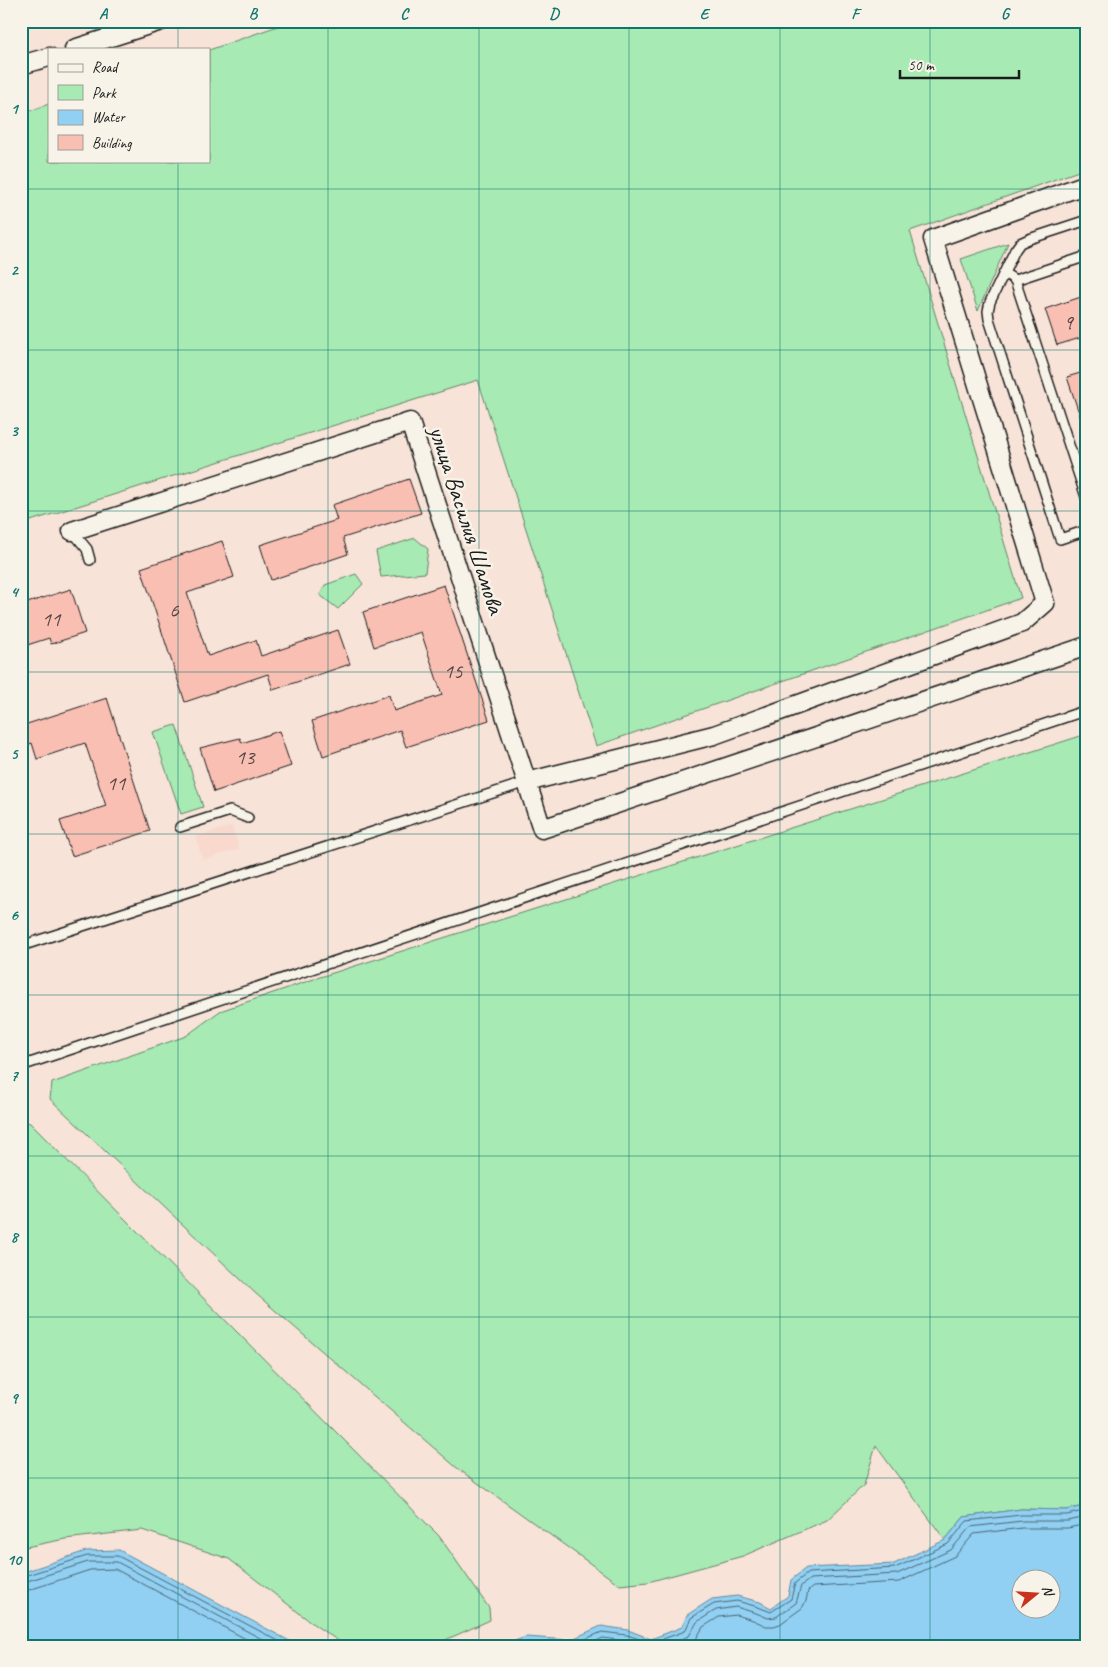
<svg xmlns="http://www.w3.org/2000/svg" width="1108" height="1667" font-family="Caveat,sans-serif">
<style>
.built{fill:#f9d8cd}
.green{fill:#a7eab3;stroke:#628368}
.water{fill:#91d0f2;stroke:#62889c;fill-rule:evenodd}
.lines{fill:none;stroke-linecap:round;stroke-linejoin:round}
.shore{stroke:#4b6472;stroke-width:1}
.building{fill:#fabfb3;stroke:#1c1c1c}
.service-casing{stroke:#1c1c1c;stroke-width:12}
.minor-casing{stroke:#1c1c1c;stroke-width:21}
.service{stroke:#f7f3e8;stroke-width:9}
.minor{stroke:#f7f3e8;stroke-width:18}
.grid{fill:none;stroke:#0f766e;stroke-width:1;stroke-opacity:0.55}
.labels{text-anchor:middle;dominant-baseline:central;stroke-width:5;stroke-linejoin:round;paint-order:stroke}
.number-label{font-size:21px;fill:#544542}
.street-label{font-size:24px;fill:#1c1c1c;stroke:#f7f3e8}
.neatline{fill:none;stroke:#0f766e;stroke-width:2}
.grid-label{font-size:16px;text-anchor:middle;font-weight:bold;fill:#0f766e}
</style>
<rect width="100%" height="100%" fill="#f8e3d8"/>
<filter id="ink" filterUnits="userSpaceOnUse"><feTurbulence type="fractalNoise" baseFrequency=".02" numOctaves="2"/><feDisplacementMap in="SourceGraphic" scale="10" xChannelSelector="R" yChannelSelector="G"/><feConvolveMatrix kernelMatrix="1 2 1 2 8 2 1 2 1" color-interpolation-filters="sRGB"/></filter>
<g filter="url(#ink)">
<path class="built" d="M232,826L239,849L203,860L196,837Z"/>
<g class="green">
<path d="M292,21H1081L1087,39V168L910,231L1021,598L596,746L478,380L21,524V114L49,104V161H209V50Z"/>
<path d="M1008,243L981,304L978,311L961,259Z"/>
<path d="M415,538L428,549L425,573L381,577L376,551Z"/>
<path d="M356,574L363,584L338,609L320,595L325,585Z"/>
<path d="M176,725L203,807L181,814L153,732Z"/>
<path d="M1087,734V1505L1067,1510L1021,1509L964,1517L945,1540L876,1446L864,1485L827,1520L743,1556L648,1582L620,1585L457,1468L255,1293L50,1099L52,1083L186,1036L220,1011L317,978Z"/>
<path d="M21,1120L30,1123L439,1536L489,1608L490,1620L432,1646H346L316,1626L229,1559L142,1530L65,1539L21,1548Z"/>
</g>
<g class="water">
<path d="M1087,1505V1646H500L526,1637L570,1640L601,1626L628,1630L651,1639L682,1627L687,1615L712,1599L737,1596L760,1602L771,1608L788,1596L791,1580L806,1568L894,1564L945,1540L964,1517L1021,1509L1067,1510ZM1020,1580H1050V1610H1020Z"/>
<path d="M119,1550L299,1646H21V1573L86,1551Z"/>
</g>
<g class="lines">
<g class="shore">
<path d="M21,1577L87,1556H118L288,1646"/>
<path d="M21,1583L88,1562H117L275,1646"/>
<path d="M21,1591L29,1590L90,1570L115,1569L259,1646"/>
<path d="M516,1646L527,1642L571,1645L602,1632L627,1635L652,1643L685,1631L691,1618L714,1604L737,1601L758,1607L771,1612L791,1599L795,1583L808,1573L895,1568L948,1544L967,1521L1021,1515H1067L1087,1510"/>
<path d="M585,1646L603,1638L625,1641L638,1646"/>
<path d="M664,1646L689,1636L697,1622L716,1610L736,1607L756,1613L768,1618L776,1617L796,1603L801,1586L810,1579L897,1574L951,1550L970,1527L1022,1521H1068L1087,1517"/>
<path d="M685,1646L696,1639L703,1627L719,1617L736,1615L753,1620L766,1626H774L780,1624L802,1608L806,1601L808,1591L813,1587L899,1582L955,1556L974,1534L1022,1528H1068L1087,1524"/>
</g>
</g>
<g class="building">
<path d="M1087,295V336L1057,345L1045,309Z"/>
<path d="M1087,371V427L1084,428L1067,377Z"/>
<path d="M409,479L421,513L343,538L348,554L271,580L260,545L337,520L332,505Z"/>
<path d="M222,541L234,577L187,593L208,656L256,640L261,656L338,630L350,664L273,690L268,674L185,702L141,568Z"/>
<path d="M444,585L489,720L406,747L400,730L323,756L312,721L389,695L394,711L442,695L421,632L374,647L363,612Z"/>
<path d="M71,589L85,633L51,644L49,638L21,647V605Z"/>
<path d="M107,698L150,831L72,856L60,821L106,806L85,743L37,759L32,743L21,747V726Z"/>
<path d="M279,731L291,766L214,792L200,748L240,738L242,743Z"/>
</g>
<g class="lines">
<defs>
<g id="service">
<path d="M1087,220L1029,239L1020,243L1015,250L990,302L988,311L989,319L1060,539L1087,530"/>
<path d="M1004,273L1015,280L1087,500"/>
<path d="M1015,280L1087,256"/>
<path d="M72,531L87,549L90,560"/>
<path d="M180,827L230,811L248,818"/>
<path d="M21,946L527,782"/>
<path d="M21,1066L1087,710"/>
</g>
<g id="minor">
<path d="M74,49L161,21"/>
<path d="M21,65L49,57"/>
<path d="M72,531L410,422L542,829L1087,646"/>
<path d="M527,782L714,735L1022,623L1045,603L933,239L1087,184"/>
</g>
</defs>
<use href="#service" class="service-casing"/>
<use href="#minor" class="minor-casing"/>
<use href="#service" class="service"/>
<use href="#minor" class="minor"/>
</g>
</g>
<path class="grid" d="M178,21V49M328,21V1646M479,21V1646M629,21V1646M780,21V1646M930,21V1646M178,161V1646M21,189H1087M21,350H1087M21,511H1087M21,672H1087M21,834H1087M21,995H1087M21,1156H1087M21,1317H1087M21,1478H1087"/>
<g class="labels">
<g class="number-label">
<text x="1068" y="322">9</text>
<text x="174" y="610">6</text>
<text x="51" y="619">11</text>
<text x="453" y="671">15</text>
<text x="245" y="757">13</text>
<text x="116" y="783">11</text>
</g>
<g class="street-label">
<text transform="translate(467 520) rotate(72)">улица Василия Шамова</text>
</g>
</g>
<rect width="1108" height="1667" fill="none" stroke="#f7f3e8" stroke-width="55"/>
<rect x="48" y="48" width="162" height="115" fill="#f7f3e8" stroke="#9f9d96"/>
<rect x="58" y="64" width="25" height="8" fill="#f7f3e8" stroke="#9f9d96"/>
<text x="92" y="72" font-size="15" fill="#1c1c1c">Road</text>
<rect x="58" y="85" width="25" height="15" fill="#a7eab3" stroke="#9f9d96"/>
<text x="92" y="98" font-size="15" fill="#1c1c1c">Park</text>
<rect x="58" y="110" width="25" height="15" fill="#91d0f2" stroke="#9f9d96"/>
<text x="92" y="122" font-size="15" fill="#1c1c1c">Water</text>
<rect x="58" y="135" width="25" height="15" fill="#fabfb3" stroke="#9f9d96"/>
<text x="92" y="148" font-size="15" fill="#1c1c1c">Building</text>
<g transform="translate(1036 1594) rotate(72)"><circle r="24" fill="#f7f3e8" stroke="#9f9d96"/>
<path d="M0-4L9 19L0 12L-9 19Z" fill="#c8321e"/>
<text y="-8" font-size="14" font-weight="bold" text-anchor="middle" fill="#1c1c1c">N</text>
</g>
<path d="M900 70v8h119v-8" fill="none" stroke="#1c1c1c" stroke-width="2.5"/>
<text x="908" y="70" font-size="15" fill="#1c1c1c" stroke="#f7f3e8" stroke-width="4" paint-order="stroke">50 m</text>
<rect x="28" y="28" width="1052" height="1612" class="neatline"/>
<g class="grid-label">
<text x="103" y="19">A</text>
<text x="253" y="19">B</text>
<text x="404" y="19">C</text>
<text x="554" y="19">D</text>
<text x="704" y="19">E</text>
<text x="855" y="19">F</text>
<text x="1005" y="19">G</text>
<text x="14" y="114">1</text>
<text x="14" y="275">2</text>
<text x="14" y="436">3</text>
<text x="14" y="597">4</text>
<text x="14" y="759">5</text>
<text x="14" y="920">6</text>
<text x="14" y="1081">7</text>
<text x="14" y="1242">8</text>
<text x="14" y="1403">9</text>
<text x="14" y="1565">10</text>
</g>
</svg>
